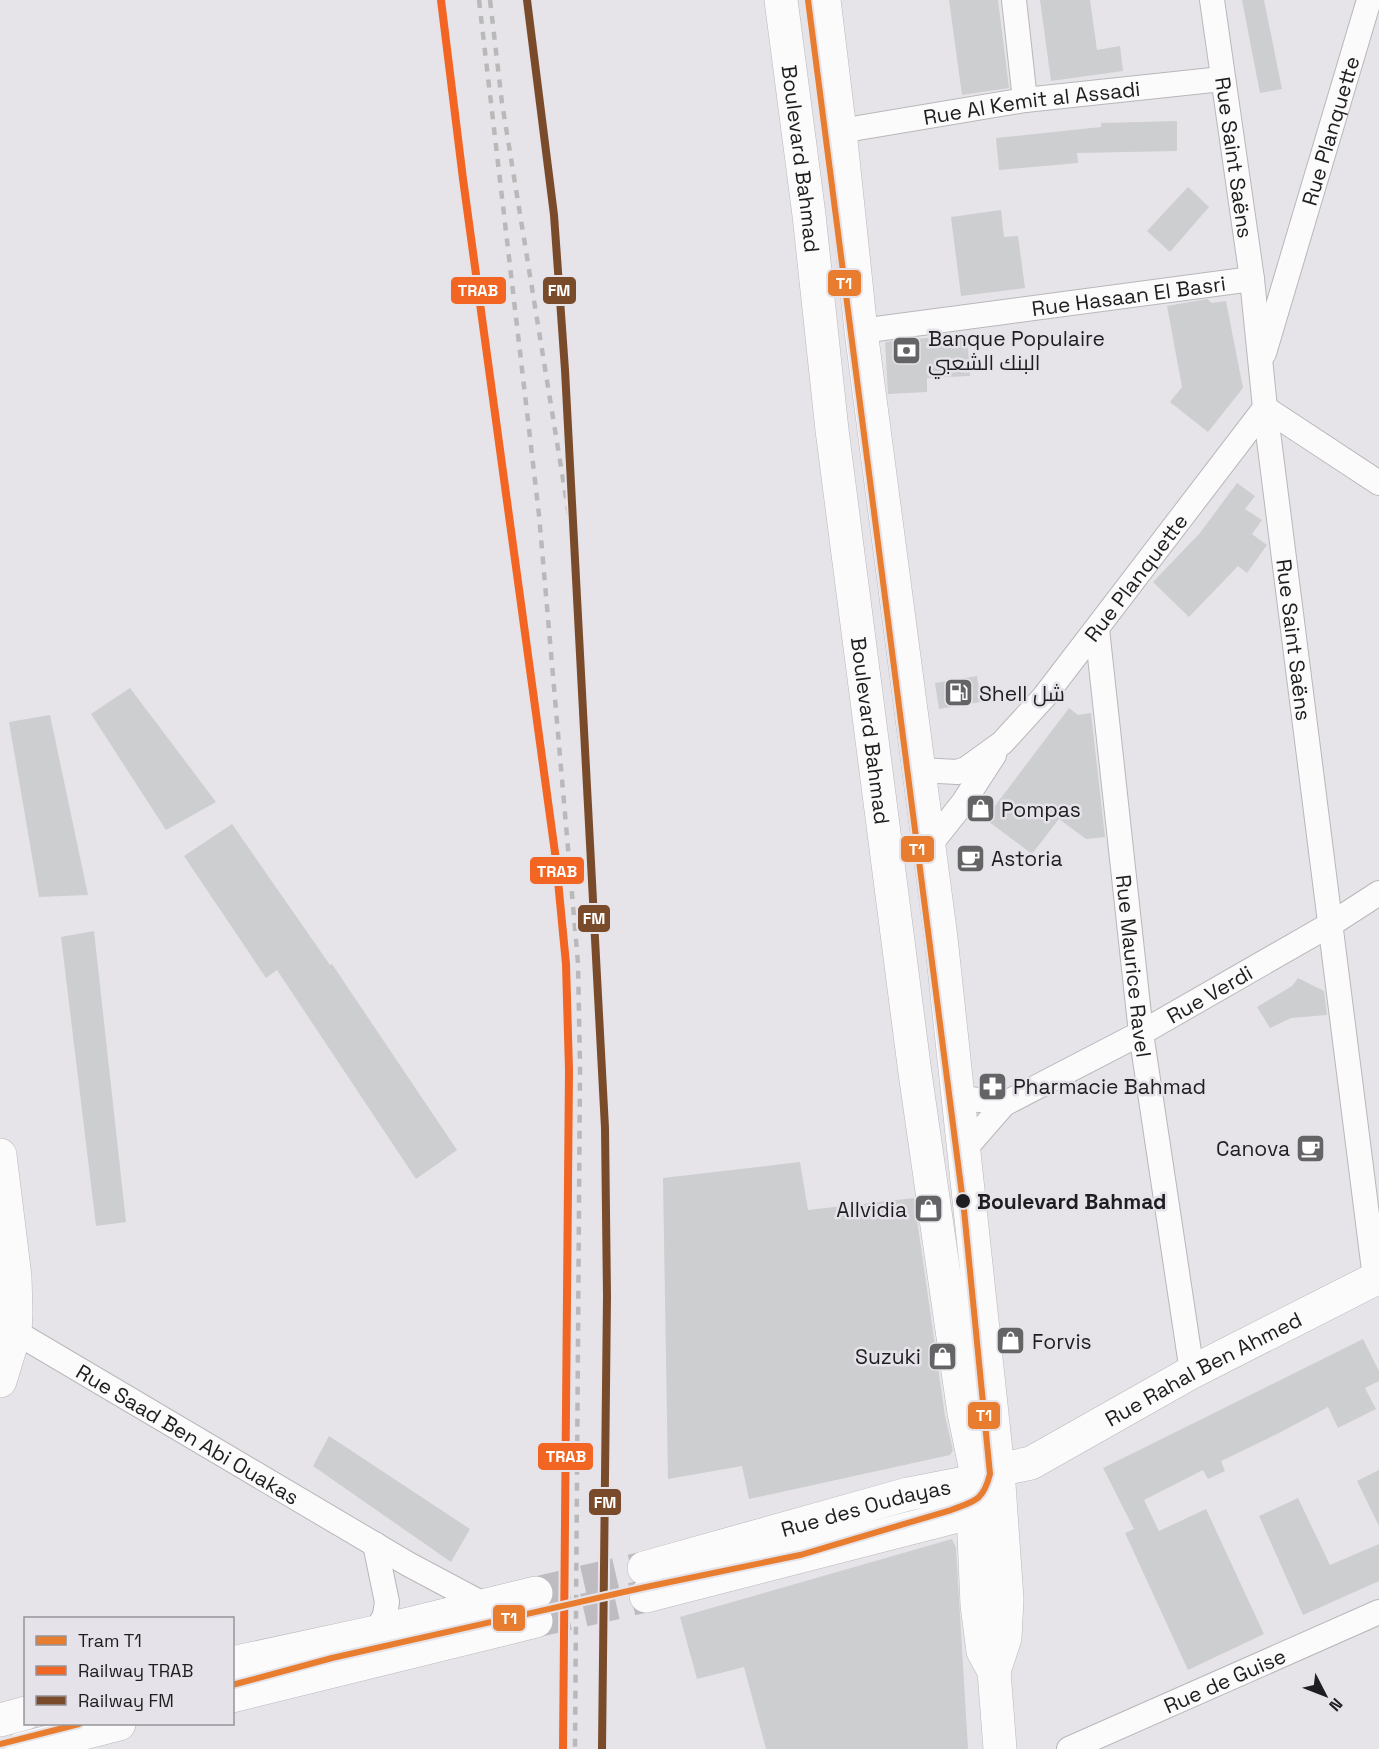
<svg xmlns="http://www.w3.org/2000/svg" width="1379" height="1749" font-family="'Space Grotesk',Cairo,sans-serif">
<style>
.building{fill:#cdcecf}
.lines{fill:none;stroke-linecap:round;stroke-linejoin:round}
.secondary-tunnel{stroke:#bebcc0;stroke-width:33;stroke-dasharray:33 16;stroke-linecap:butt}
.street-casing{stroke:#b8b7ba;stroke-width:26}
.secondary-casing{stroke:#b8b7ba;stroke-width:34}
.street{stroke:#fbfbfc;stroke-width:24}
.secondary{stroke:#fbfbfc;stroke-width:33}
.rail{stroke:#b9b9ba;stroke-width:4.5;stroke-dasharray:8 8;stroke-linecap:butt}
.rail-1-casing{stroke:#e5e3e9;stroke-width:12}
.rail-2-casing{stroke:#e5e3e9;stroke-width:12}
.rail-1{stroke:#f26522;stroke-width:8}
.rail-2{stroke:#7a4b2a;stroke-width:8}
.tram-1-casing{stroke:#e5e3e9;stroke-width:10}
.tram-1{stroke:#e87d2f;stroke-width:6}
.stop-dot{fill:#1e1d1f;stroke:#e5e3e9;stroke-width:2}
.labels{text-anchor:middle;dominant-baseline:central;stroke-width:5;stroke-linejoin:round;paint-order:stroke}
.street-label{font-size:21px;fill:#1e1d1f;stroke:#e5e3e9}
.poi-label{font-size:21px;fill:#1e1d1f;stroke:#e5e3e9;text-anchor:start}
.stop-label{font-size:21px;font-weight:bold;fill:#1e1d1f;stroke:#e5e3e9;text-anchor:start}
.line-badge{stroke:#e5e3e9;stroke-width:2}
.badge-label{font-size:16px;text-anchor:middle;font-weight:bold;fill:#fff}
</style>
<rect width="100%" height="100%" fill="#e6e4e8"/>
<g class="building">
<path d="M949,0H998L1009,88L962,95Z"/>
<path d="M1040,0H1090L1097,50L1120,46L1123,71L1051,81Z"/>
<path d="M1242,0H1264L1282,89L1260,93Z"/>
<path d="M1177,121V151L1077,153L1078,163L999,170L996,138L1101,127V123Z"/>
<path d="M1188,187L1209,207L1170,252L1147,231Z"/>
<path d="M1001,210L1004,237L1018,236L1025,288L961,296L951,217Z"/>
<path d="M1207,299L1212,303L1226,301L1243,388L1208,432L1170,402L1182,387L1167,306Z"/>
<path d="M967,334L970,376L927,378V392L888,394L885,342Z"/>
<path d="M1237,483L1255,496L1245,509L1262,520L1252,534L1267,545L1247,573L1238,566L1189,617L1153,582L1200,533Z"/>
<path d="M977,676L981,702L939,709L935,683Z"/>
<path d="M130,688L216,802L166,830L91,714Z"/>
<path d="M1069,708L1078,715L1091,713L1105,837L1086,839L1059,819L1032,854L985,819Z"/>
<path d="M50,715L88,895L39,897L9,722Z"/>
<path d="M232,824L330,965L332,964L457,1150L416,1179L277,970L266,978L184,856Z"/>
<path d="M94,931L126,1222L96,1226L61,937Z"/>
<path d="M1298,978L1324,991L1327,1015L1291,1018L1270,1028L1257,1007L1292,986Z"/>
<path d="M800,1162L808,1210L914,1198L945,1416L953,1450L950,1455L749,1499L742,1466L668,1479L663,1178Z"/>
<path d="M1363,1339L1379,1371V1381L1365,1388L1376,1409L1338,1428L1328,1407L1279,1433L1221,1461L1225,1471L1208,1479L1203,1470L1144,1500L1159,1531L1206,1509L1264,1634L1188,1670L1125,1533L1134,1529L1103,1468Z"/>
<path d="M329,1436L470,1529L451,1562L313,1466Z"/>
<path d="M1379,1470V1526L1357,1481Z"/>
<path d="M1298,1498L1330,1565L1379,1544V1581L1303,1615L1259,1516Z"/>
<path d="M952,1539L956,1548L968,1749H766L744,1667L697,1679L680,1617Z"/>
</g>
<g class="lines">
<g class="secondary-tunnel">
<path d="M536,1593L644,1568"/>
<path d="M536,1621L646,1596"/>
</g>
<defs>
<g id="street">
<path d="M1014,0L1025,100"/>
<path id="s1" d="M1212,0L1252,279L1265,408L1375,1278"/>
<path id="s2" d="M840,131L1025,100L1222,79"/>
<path id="s3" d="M861,331L1252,279"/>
<path id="s4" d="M1264,353L1369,0"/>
<path d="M1265,408L1379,483"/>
<path id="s5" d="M1097,629L1141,1033L1192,1372"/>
<path id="s6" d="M920,770L957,772L966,769L1002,743L1044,697L1265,408"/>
<path d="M929,846L963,803L994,755"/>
<path d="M958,1098L990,1101L1004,1104"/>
<path id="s7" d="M964,1150L1004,1104L1141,1033L1331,924L1379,893"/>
<path id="s8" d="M2,1324L408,1564L485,1605"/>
<path d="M375,1544L387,1602L385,1615L376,1632"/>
<path id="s9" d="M1069,1749L1379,1612"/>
</g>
<g id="secondary">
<path id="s10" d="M781,0L809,215L832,430L915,1073L964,1413L976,1471L973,1512L977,1605L983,1651L994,1671L1000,1749"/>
<path d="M824,0L840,131L861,331L941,938L998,1470L1007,1599L1005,1638L994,1671"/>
<path d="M0,1155L15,1277L16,1313L15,1332L0,1381"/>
<path id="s11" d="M644,1568L908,1494L971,1482L998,1470L1031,1463L1192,1372L1379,1277"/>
<path d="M646,1596L973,1512L994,1503"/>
<path d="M232,1663L376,1632L536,1593"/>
<path d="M232,1696L536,1621"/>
<path d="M0,1720L26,1713"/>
<path d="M21,1749L119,1724"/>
</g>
</defs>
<use href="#street" class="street-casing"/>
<use href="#secondary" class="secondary-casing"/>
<use href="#street" class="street"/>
<use href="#secondary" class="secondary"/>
<g class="rail">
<path d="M479,0L539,515L578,963L580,1068L575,1749"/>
<path d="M490,0L502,103L573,541"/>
</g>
<defs>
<path id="rail-1" d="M441,0L463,179L556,860L566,964L569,1070L563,1749"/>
<path id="rail-2" d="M527,0L554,215L565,370L605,1128L607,1296L602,1749"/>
</defs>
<use href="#rail-1" class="rail-1-casing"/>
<use href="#rail-2" class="rail-2-casing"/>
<use href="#rail-1" class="rail-1"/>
<use href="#rail-2" class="rail-2"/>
<defs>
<g id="tram-1">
<path d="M232,1685L332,1658L646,1587L800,1555L951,1510C975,1501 983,1501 990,1474L964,1210L808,0"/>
<path d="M0,1744L79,1724"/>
</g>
</defs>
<use href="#tram-1" class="tram-1-casing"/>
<use href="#tram-1" class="tram-1"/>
</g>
<defs>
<symbol id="bank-square" viewBox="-11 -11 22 22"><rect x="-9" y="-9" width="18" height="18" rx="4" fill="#646365" stroke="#e5e3e9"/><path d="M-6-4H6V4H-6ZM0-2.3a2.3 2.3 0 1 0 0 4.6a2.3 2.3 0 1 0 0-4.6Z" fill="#fff"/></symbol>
<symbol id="fuel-square" viewBox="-11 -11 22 22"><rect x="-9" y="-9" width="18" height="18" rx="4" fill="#646365" stroke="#e5e3e9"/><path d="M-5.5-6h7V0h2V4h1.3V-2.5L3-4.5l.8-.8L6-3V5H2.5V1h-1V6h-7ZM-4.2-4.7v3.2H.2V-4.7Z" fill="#fff"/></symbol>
<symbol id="shop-square" viewBox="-11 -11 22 22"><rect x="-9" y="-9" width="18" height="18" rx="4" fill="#646365" stroke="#e5e3e9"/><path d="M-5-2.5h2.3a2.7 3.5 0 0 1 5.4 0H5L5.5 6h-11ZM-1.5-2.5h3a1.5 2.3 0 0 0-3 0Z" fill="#fff"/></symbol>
<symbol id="cafe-square" viewBox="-11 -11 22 22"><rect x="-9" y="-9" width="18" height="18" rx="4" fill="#646365" stroke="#e5e3e9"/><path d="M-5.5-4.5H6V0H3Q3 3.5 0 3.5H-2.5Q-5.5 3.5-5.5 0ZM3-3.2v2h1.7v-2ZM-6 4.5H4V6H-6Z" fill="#fff"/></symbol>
<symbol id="pharmacy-square" viewBox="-11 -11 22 22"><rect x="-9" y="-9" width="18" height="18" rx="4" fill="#646365" stroke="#e5e3e9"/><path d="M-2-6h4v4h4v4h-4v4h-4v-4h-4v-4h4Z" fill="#fff"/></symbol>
</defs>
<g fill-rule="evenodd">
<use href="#bank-square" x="890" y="334" width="33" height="33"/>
<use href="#fuel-square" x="942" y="676" width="33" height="33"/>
<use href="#shop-square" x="964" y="792" width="33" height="33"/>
<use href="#cafe-square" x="954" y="842" width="33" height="33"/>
<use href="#pharmacy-square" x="976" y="1070" width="33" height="33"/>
<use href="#cafe-square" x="1294" y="1132" width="33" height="33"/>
<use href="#shop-square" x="912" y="1192" width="33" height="33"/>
<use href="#shop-square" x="994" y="1324" width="33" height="33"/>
<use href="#shop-square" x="926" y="1340" width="33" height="33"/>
</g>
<circle class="stop-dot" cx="963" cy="1201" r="8"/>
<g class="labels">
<g class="street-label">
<text stroke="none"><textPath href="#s2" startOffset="194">Rue Al Kemit al Assadi</textPath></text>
<text stroke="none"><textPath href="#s4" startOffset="232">Rue Planquette</textPath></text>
<text stroke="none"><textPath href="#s1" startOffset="159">Rue Saint Saëns</textPath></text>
<text stroke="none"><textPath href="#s10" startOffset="160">Boulevard Bahmad</textPath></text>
<text stroke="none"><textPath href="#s3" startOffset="270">Rue Hasaan El Basri</textPath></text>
<text stroke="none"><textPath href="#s6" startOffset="304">Rue Planquette</textPath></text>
<text stroke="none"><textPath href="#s1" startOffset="645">Rue Saint Saëns</textPath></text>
<text stroke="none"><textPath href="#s10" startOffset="736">Boulevard Bahmad</textPath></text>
<text stroke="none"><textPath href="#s5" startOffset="339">Rue Maurice Ravel</textPath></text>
<text stroke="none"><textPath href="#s7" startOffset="294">Rue Verdi</textPath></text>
<text stroke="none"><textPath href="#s11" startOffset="598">Rue Rahal Ben Ahmed</textPath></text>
<text stroke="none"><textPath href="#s8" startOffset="216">Rue Saad Ben Abi Ouakas</textPath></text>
<text stroke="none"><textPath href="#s11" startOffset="230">Rue des Oudayas</textPath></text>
<text stroke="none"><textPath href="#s9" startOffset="170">Rue de Guise</textPath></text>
</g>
<g class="poi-label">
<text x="928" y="338">Banque Populaire<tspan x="928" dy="24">البنك الشعبي</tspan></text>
<text x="979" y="693">Shell شل</text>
<text x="1001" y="809">Pompas</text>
<text x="991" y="858">Astoria</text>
<text x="1013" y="1086">Pharmacie Bahmad</text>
<text x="1290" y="1148" text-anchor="end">Canova</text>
<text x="907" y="1209" text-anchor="end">Allvidia</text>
<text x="1032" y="1341">Forvis</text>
<text x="921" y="1356" text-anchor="end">Suzuki</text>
</g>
<g class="stop-label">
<text x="977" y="1201">Boulevard Bahmad</text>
</g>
</g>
<g class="line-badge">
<rect x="827" y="269" width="35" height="28" rx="6" fill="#e87d2f"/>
<rect x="542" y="276" width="35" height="29" rx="6" fill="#7a4b2a"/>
<rect x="450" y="276" width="57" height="29" rx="6" fill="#f26522"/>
<rect x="900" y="835" width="35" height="28" rx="6" fill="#e87d2f"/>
<rect x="529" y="856" width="56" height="29" rx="6" fill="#f26522"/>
<rect x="577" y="904" width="34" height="29" rx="6" fill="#7a4b2a"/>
<rect x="967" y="1401" width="34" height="29" rx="6" fill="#e87d2f"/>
<rect x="537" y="1442" width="57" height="29" rx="6" fill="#f26522"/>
<rect x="588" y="1488" width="34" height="28" rx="6" fill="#7a4b2a"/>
<rect x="492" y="1604" width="34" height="28" rx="6" fill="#e87d2f"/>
</g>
<g class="badge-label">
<text x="844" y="289">T1</text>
<text x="559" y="296">FM</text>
<text x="478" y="296">TRAB</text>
<text x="917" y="855">T1</text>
<text x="557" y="877">TRAB</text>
<text x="594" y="924">FM</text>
<text x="984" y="1421">T1</text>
<text x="566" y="1462">TRAB</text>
<text x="605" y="1508">FM</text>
<text x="509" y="1624">T1</text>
</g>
<rect x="24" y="1617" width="210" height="108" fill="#e5e3e9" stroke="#959498" stroke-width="1.5"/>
<rect x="36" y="1636" width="30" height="9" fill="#e87d2f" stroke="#959498" stroke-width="1.5"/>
<text x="78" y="1647" font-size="18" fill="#1e1d1f">Tram T1</text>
<rect x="36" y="1666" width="30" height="9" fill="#f26522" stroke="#959498" stroke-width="1.5"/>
<text x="78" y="1677" font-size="18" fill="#1e1d1f">Railway TRAB</text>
<rect x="36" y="1696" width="30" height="9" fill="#7a4b2a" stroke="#959498" stroke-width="1.5"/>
<text x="78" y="1707" font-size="18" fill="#1e1d1f">Railway FM</text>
<g transform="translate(1325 1695) rotate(132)" stroke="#e5e3e9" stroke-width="4.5" paint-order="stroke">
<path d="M0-4.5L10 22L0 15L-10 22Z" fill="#1e1d1f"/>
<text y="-9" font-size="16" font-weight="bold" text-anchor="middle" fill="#1e1d1f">N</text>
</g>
</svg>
